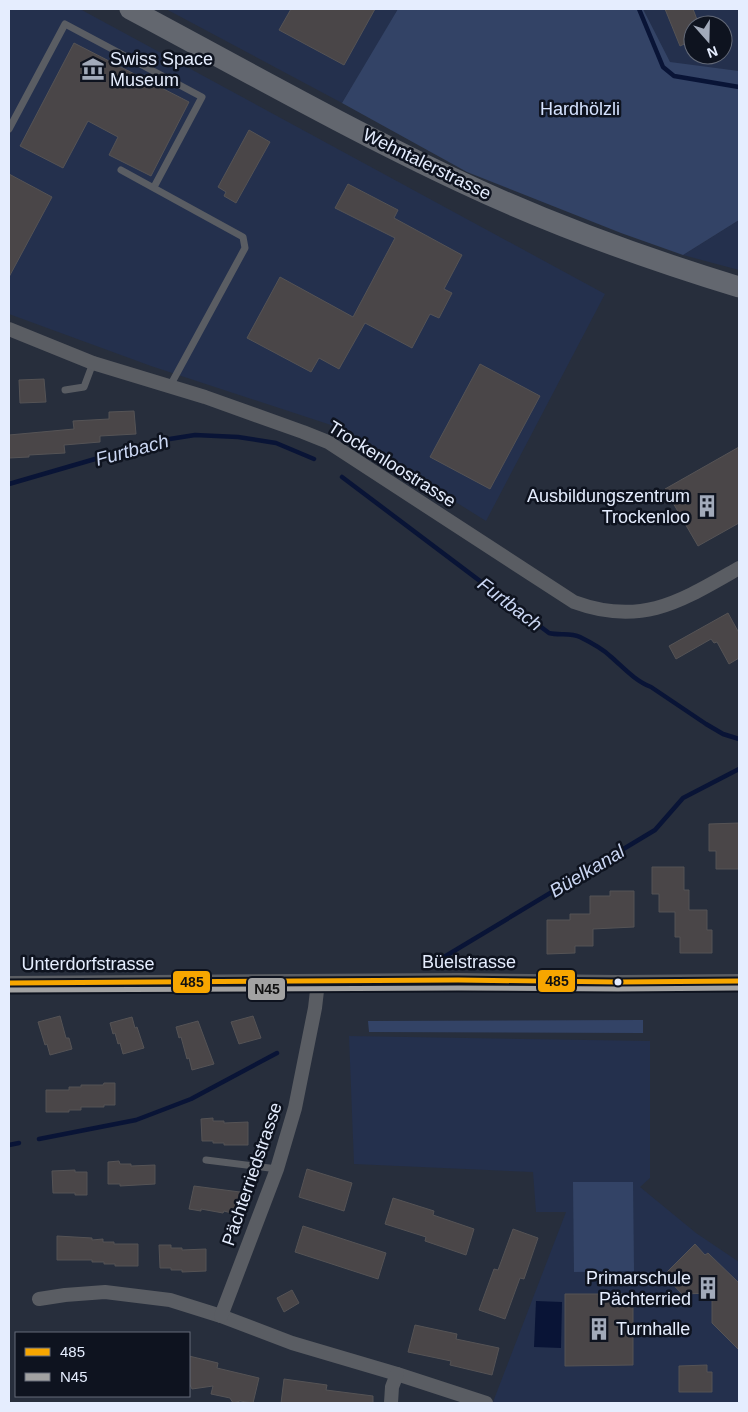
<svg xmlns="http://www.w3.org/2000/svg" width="748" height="1412" font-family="Arial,sans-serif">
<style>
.built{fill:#24304d;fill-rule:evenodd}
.green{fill:#334366}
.water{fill:#091436}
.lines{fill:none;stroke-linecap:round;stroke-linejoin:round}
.stream{stroke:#091436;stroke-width:4.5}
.building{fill:#4a4648;stroke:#555355}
.lane{stroke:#5a5d63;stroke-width:7}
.street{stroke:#5a5d63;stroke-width:14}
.primary{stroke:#63676f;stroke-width:21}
.bus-1-casing{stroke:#0e131f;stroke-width:9}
.bus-2-casing{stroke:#0e131f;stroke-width:9}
.bus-1{stroke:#f7a600;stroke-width:5}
.bus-2{stroke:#a2a2a2;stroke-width:5}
.bus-dot{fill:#e5edfe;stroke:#0e131f;stroke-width:2}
.labels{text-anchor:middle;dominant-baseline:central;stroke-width:5;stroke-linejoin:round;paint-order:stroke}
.poi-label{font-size:18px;fill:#e5edfe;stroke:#0e131f;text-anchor:start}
.park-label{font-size:18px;fill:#d6e3ff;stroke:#0e131f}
.street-label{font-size:18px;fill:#e5edfe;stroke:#0e131f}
.water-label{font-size:19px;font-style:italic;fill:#cbd7f3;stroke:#0e131f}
.line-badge{stroke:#0e131f;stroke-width:2}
.pale-badge-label{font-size:14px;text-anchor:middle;font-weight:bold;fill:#111}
</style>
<rect width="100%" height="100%" fill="#272e3c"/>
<g class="built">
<path d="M9,9H80L605,294L486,521L334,426L151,366L9,314Z"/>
<path d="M166,9H399L342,103Z"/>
<path d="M643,9H739V71L669,63ZM693,25H723V55H693Z"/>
<path d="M739,220V270L683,255Z"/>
<path d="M349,1036L650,1041V1178L640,1187L696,1233L739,1262V1403H499L493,1402L566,1212H536L533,1172L354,1164Z"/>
</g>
<g class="green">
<path d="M398,9H643L670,62L739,71V220L683,255L621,233L467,172L342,103Z"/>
<path d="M643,1020V1033L369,1032L368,1021Z"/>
<path d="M573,1182H633L634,1271L574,1272Z"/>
</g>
<path class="water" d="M536,1301L562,1302L561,1348L534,1347Z"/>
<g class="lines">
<g class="stream">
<path d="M639,9L663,67L674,76L739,87"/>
<path d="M342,477L549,633C559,636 570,632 580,637C590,642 602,648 610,656C623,667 635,681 651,687L706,724L723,734L739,739"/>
<path d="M9,484L157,441L195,435L238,437L276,443L314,459"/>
<path d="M429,966L655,830L683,798L739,769"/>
<path d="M39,1139L136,1120L191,1099L277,1053"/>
<path d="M9,1145L19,1143"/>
</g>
</g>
<g class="building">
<path d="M291,9H375L344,65L279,30Z"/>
<path d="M665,9H693L699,25H693V40L680,46Z"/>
<path d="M74,43L189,102L151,176L109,155L118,137L88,121L63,168L20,146Z"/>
<path d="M249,130L270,142L236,203L224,196L226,192L218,187Z"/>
<path d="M9,174L52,197L9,277Z"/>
<path d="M348,184L398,210L394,218L462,255L444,289L452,293L439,318L430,314L412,348L365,323L339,369L319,358L311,372L247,338L280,277L353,317L395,238L335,208Z"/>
<path d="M480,364L540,396L490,489L430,457Z"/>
<path d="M44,379L46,402L20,403L19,380Z"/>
<path d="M134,411L136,434L100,436V442L64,445L65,453L29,455V457L9,458V435L74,429L73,421L109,419V412Z"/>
<path d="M739,447V523L698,546L665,489Z"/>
<path d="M728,613L739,633V658L729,664L717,642L714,643L711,639L676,659L669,646Z"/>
<path d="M739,823V869H716V851H709V824Z"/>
<path d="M652,867H684V890H689V910H707V930H712V953H680V937H675V912H659V894H652Z"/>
<path d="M610,891H634V927L593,929V946H575V953L547,954V920H570V914H590V896H610Z"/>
<path d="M60,1016L66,1038H69L72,1049L50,1055L47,1044L45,1045L38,1022Z"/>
<path d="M253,1016L261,1038L239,1044L231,1022Z"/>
<path d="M132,1017L135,1028L137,1027L144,1048L123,1054L120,1043L118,1044L115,1033L113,1034L110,1023Z"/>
<path d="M198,1021L214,1064L192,1070L189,1058L187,1059L181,1037L179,1038L176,1027Z"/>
<path d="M104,1083H115V1105H104V1107H81V1110H69V1112H46V1090H69V1087H81V1085H103Z"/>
<path d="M213,1118V1121H224V1123L248,1122V1145H224V1143H213V1141H202L201,1119Z"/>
<path d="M119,1161L120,1164H131V1166L155,1165V1184L120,1186V1184H108V1162Z"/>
<path d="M307,1169L352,1183L344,1211L299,1197Z"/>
<path d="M75,1170V1172H87V1195H75V1193H53L52,1171Z"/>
<path d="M194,1186L240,1192L235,1214L224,1211L223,1213L201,1209V1211L189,1209Z"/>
<path d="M393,1198L434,1211L433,1215L474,1229L466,1255L425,1241L426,1237L385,1224Z"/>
<path d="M303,1226L386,1253L378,1279L295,1252Z"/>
<path d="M513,1229L538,1238L524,1279L520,1278L505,1319L479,1310L494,1269L498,1270Z"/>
<path d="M57,1236L92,1238V1240L103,1239V1242H114V1244H138V1266H115V1264H104V1262H92V1260H57Z"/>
<path d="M695,1244L705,1255L708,1253L739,1283V1350L712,1323V1293L682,1294L664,1275Z"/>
<path d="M159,1245H171V1248H182V1250L206,1249V1271L182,1272V1270H171V1268H160Z"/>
<path d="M292,1290L299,1303L284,1312L277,1298Z"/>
<path d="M565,1294H633V1365L565,1366Z"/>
<path d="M415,1325L457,1334L456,1339L499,1348L492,1375L450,1365L451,1361L408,1352Z"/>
<path d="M189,1356L218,1363L217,1368L259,1378L253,1403L240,1401L233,1403L230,1398L211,1394L213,1386L192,1389L189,1383Z"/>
<path d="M707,1365V1372H712V1392H679V1366Z"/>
<path d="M284,1379L327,1385L326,1390L373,1396V1403H281Z"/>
</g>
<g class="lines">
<g class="lane">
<path d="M9,129L65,24L202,97L154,187"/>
<path d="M121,170L243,237L245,248L170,386"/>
<path d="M65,390L84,387L93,363"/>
<path d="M206,1160L277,1169"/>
</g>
<g class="street">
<path d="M9,329L93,363L205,397L303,432L328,442L574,602C642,627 681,601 739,568"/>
<path d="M9,983L458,980L618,982L739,981"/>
<path d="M39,1299L65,1295L105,1292L170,1300L221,1316L292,1343L397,1374L486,1403"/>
<path d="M221,1316L277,1169L295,1108L315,1008L318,982"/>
<path d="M391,1403L392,1387L397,1374"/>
</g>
<path class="primary" d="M130,9C239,67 348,129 461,182C550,224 644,258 739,287"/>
<defs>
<path id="bus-1" d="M9,983L458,980L618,982L739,981"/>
<path id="bus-2" d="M9,990L458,988L618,989L739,988"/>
</defs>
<use href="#bus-1" class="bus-1-casing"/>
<use href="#bus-2" class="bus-2-casing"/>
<use href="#bus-1" class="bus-1"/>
<use href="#bus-2" class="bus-2"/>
</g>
<defs>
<symbol id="museum-bare" viewBox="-9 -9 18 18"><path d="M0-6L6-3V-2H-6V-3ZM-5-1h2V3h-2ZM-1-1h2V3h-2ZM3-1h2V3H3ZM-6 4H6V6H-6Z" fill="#a2aaba" stroke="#0e131f" stroke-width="2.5" paint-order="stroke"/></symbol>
<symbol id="building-bare" viewBox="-9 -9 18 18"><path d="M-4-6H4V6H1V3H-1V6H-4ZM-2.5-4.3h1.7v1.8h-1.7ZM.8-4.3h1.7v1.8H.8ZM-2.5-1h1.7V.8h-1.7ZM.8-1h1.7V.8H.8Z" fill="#a2aaba" stroke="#0e131f" stroke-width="2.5" paint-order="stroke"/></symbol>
</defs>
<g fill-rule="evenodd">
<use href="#museum-bare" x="77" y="53" width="32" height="32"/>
<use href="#building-bare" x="691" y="490" width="32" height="32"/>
<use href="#building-bare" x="692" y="1272" width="32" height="32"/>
<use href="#building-bare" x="583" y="1313" width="32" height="32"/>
</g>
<circle class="bus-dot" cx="618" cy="982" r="4.5"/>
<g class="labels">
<g class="poi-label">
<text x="110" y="59">Swiss Space<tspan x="110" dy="21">Museum</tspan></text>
<text x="690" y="496" text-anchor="end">Ausbildungszentrum<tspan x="690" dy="21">Trockenloo</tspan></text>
<text x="691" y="1278" text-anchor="end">Primarschule<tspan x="691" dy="21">Pächterried</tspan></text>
<text x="616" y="1329">Turnhalle</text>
</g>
<g class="park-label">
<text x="580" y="109">Hardhölzli</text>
</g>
<g class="street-label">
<text transform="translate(427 164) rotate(26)">Wehntalerstrasse</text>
<text transform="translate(392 464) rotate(32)">Trockenloostrasse</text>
<text x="469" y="962">Büelstrasse</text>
<text x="88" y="964">Unterdorfstrasse</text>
<text transform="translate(252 1174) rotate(-71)">Pächterriedstrasse</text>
</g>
<g class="water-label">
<text transform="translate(132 450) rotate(-15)">Furtbach</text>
<text transform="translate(510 604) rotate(37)">Furtbach</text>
<text transform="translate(587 871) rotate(-31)">Büelkanal</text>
</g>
</g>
<g class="line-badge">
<rect x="537" y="969" width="39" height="24" rx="5" fill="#f7a600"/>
<rect x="172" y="970" width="39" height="24" rx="5" fill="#f7a600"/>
<rect x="247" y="977" width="39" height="24" rx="5" fill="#a2a2a2"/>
</g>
<g class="pale-badge-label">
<text x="557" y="986">485</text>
<text x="192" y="987">485</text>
<text x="267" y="994">N45</text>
</g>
<rect width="748" height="1412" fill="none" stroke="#e5edfe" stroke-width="20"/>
<rect x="15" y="1332" width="175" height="65" fill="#0e131f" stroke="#646a78"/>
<rect x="25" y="1348" width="25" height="8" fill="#f7a600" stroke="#646a78"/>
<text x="60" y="1357" font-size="15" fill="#e5edfe">485</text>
<rect x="25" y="1373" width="25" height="8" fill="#a2a2a2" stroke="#646a78"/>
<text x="60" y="1382" font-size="15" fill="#e5edfe">N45</text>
<g transform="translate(708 40) rotate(160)"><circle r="24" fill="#0e131f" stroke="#646a78"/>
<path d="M0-4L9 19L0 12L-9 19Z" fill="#a2aaba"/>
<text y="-8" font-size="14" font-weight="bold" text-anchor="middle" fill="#e5edfe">N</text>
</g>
</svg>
